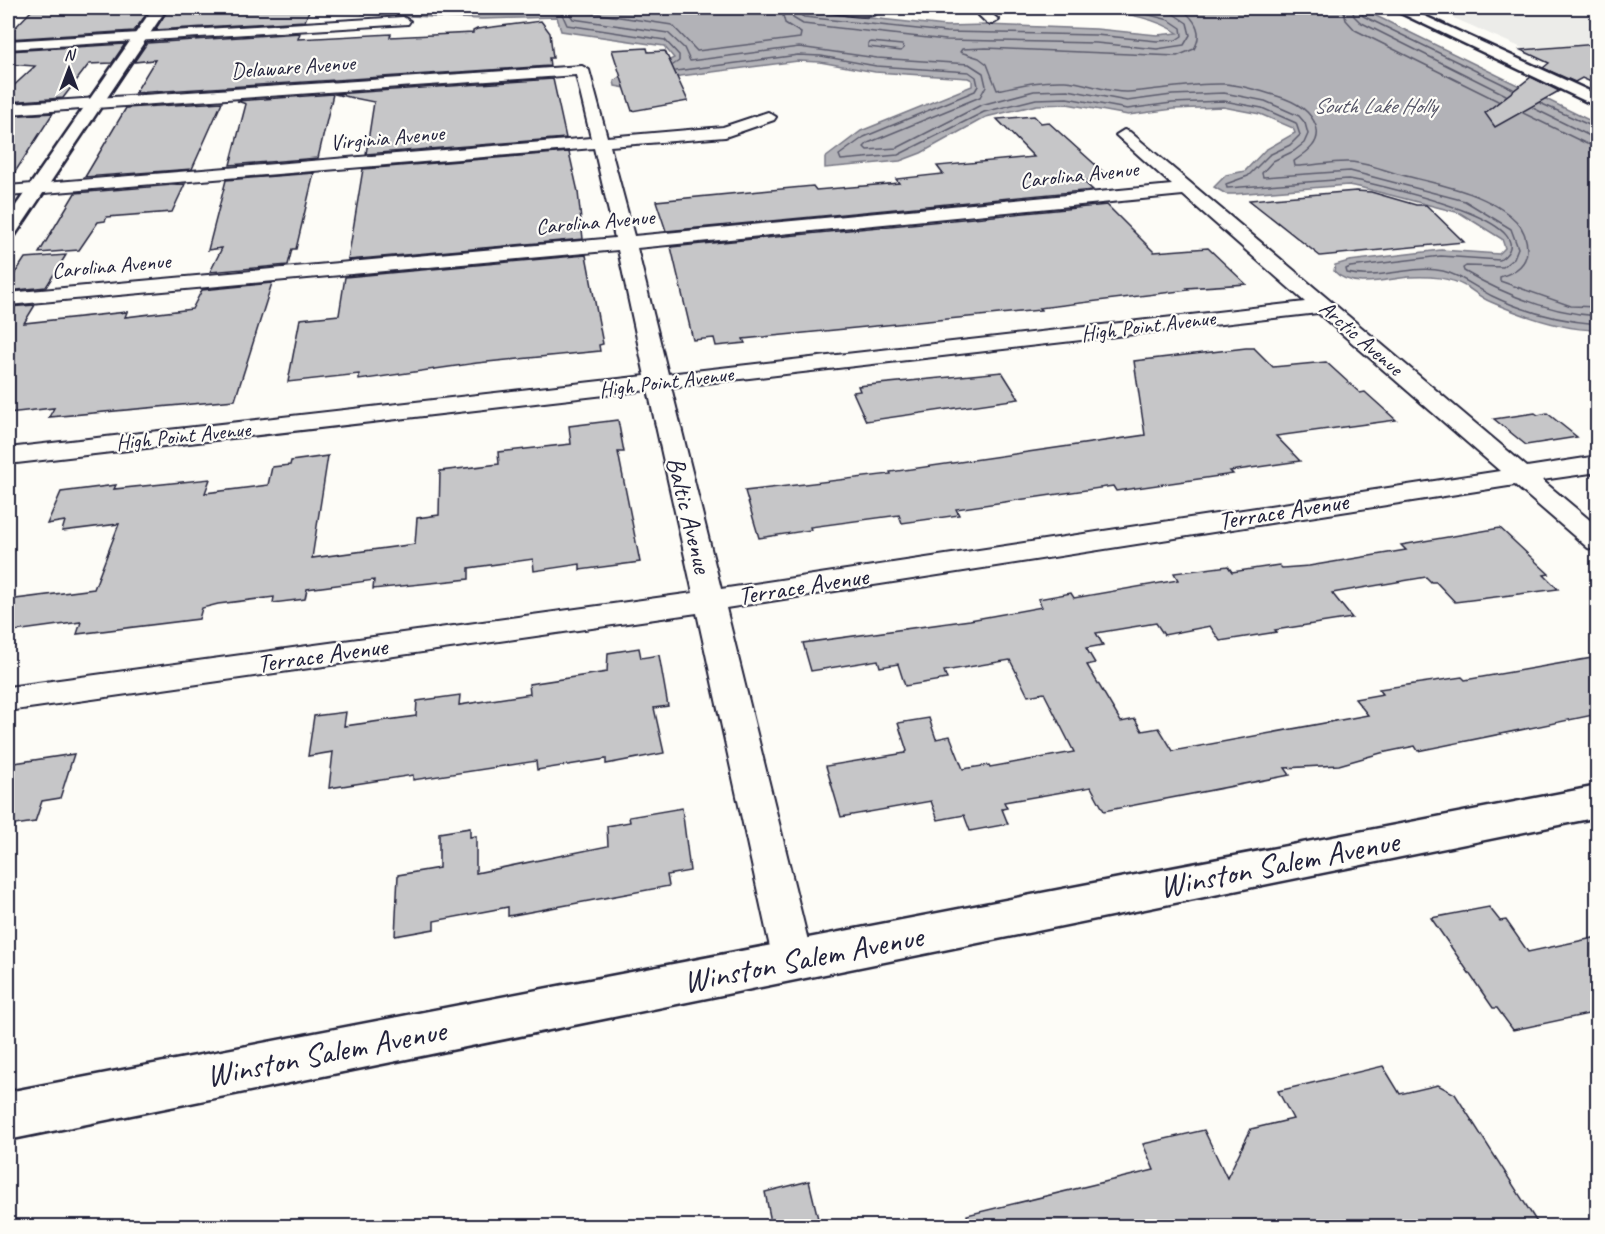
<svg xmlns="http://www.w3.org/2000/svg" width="1605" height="1234" font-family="Caveat,sans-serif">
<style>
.built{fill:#ecece9}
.water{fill:#b2b2b7;stroke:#787885;stroke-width:1.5}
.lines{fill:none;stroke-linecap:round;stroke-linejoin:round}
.shore{stroke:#5c5c6d;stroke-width:1.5}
.building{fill:#c6c6c8;stroke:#22223b;stroke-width:1.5}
.minor-casing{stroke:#22223b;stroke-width:4}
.tertiary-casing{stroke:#22223b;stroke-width:5}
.trunk-casing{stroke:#22223b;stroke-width:5}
.minor{fill:#fdfcf7;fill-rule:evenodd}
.tertiary{fill:#fdfcf7;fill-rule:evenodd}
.trunk{fill:#fdfcf7;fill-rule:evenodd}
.labels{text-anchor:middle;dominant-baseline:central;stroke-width:4.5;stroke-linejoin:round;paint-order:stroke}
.far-street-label{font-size:22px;fill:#22223b;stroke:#fdfcf7}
.far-water-label{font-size:22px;font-style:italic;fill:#545466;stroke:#fdfcf7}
.street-label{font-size:26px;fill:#22223b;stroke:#fdfcf7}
.near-street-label{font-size:32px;fill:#22223b;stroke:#fdfcf7}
</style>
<rect width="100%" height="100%" fill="#fdfcf7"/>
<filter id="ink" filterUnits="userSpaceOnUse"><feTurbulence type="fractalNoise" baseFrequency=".0167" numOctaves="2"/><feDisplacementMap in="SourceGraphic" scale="12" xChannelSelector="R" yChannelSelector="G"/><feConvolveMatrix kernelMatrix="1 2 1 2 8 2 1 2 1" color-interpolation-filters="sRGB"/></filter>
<g filter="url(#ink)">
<path class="built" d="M1431,8H1597V85L1517,50L1522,48Z"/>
<path class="water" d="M358,8H803L804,11L946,26L986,25L1096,29L1157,35L1178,33C1153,16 1119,13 1089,8H1360L1597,124V330C1562,330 1523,316 1491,302C1482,299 1475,292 1467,287C1449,277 1430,276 1409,277C1387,279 1351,290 1334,271L1335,265L1349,261L1441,250L1499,254L1505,248L1502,239L1460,213L1359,187L1348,185L1235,194H1226L1214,187L1226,175L1245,171L1265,150L1295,133L1293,128L1260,114L1223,107L1173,109L1128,115L1067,104L1037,105L986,117L921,153L900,161L825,168V158L861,131L972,86V80L968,78L875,72L820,62L798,61L657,79L631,89L615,86L614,81L631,68L668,61L674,58L664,46L561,31L557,17L482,19L362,14V10Z"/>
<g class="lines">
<g class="shore">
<path d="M368,8L482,13L557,11L562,14L567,25L665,40L679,55V61L673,65"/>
<path d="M566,8L573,19L668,33L684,48L690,61L799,47L877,58L969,64L983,73L986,86L980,97L868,143L864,147L867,150L897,148L981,105L1034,91L1068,90L1127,101L1172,95L1224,93L1265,101L1299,116L1305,123L1308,134L1304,143L1294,151L1273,161L1262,173L1263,177L1350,171L1465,201L1511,229L1518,248L1514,258L1503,267L1466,266L1463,268L1464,271C1505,295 1551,313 1598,316"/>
<path d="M577,8L580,11L672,25L697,51L800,38L801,33L785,23L781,8"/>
<path d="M790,8L793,18L803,24L946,40L1096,43L1157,49L1184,45L1190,35L1187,23L1172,13L1155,8"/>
<path d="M798,8L799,14L804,17L946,32L1096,35L1157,41L1176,40L1182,36L1181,28L1169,20L1123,8"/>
<path d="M1180,8C1194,18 1204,32 1194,49L1177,56L986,48L962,49L960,52L979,58L987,64L997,90C1020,85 1042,80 1065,81C1086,82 1107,93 1128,92C1160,90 1192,83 1224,84C1243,85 1260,91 1277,96C1294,101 1310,109 1316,126C1322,143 1306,153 1294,161L1295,166C1313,166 1331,161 1350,162C1366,163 1382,169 1398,174C1437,184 1487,192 1516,221C1524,229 1527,239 1527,250C1527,265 1513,273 1500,277V281L1571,306L1598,307"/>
<path d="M1343,8L1346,20L1355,30L1498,101"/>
<path d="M1352,8L1354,16L1360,22L1506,95"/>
<path d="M1360,8L1363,16L1513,89"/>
<path d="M871,42L902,45L904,48L901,51L868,47V43Z"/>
<path d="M676,71L798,55L821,56L876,66L969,72L976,77L978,86L975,91L864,137L839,155L841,160L898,155L984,112L1036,99L1067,98L1127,109L1172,103L1224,101L1262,108L1296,123L1300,135L1290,145L1269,155L1248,176L1226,184L1227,188L1348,179L1360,181C1378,186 1554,222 1500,260L1441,256L1350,267L1346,269L1347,273C1379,281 1411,264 1443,271C1461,275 1476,288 1492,296C1525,312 1561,321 1598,324"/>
<path d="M1540,103L1598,129"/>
<path d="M1533,108L1590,136L1598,137"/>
<path d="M1523,113L1587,144L1598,146"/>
</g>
</g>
<g class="building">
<path d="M34,8H151L134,31L8,39V35Z"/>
<path d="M169,8H186L187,11L250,8L249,10L310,8L305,21L155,30Z"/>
<path d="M541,21L550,33L553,58H549L550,66L135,93L155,60L134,62L147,43L300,33L298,39L391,34L390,37L473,33V31L477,29Z"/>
<path d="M125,44L112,63L89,64L63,98L8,102V91L35,66L8,64V51Z"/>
<path d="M1598,44V85L1582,78L1575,82L1543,68L1549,63L1521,50Z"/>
<path d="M647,48L648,52L665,51L688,101L632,111L612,50Z"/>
<path d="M1531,77L1559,91L1495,127L1485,113Z"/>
<path d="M553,79L566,138L366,154L374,102L334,94Z"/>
<path d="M333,94L318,158L230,165L246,104L237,101Z"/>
<path d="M222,102L192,169L85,177L126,108Z"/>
<path d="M53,113L8,183V116Z"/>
<path d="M1034,116L1041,123L1048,122L1110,178L1083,181L1093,190L666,231L656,201L813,186L816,190L899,183L896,179L943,174L937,166L1034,157L997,119Z"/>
<path d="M569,152L578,192L583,239L348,260L363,169Z"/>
<path d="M314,173L296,249H292L288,265L210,272L222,248L208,250L226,180Z"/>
<path d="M185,184L172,212L107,217L105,221L98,222L79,250L39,253L75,193Z"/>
<path d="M1356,191L1371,192L1416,205H1426L1464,242L1320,256L1249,200Z"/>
<path d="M1107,205L1154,252L1208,248L1246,284L1187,288L1189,290L1039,308L1041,310L743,339L745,343L716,346L714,338L693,340L671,247Z"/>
<path d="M66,255L46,287L8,291V284L25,258Z"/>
<path d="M586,255L603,344L599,345L600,351L477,363L359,380V374L288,382L300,319L339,315L345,277Z"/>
<path d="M272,283L235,400L49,417L54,408L8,413V307L35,305L24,323L127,312L125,317L192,309L202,290Z"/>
<path d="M1246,348H1254L1273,367L1326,362L1360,393L1365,392L1396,420L1276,436L1300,461L1230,471L1233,474L1116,491L1113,486L956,509L959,515L902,523L899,515L810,527L811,530L759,538L745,491L891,474L890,472L1145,435L1134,361Z"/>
<path d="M1002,372L1019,399L866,421L853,392L860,391L858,386Z"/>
<path d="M1535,413L1538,415L1547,413L1577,437L1526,445L1494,419Z"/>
<path d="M618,420L624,452H618L640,562L580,570V564L534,571L533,559L469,568V579L373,589L374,580L307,589L305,599L273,603L274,597L218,604L202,608L199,619L77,634L81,622L8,632V600L94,589L119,524L62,531L65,521L47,524L61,492L116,485L114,489L210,479L205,493L268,485L272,467L290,465L291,461L328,456L312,558L415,544L417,518L439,515L440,471L499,464L498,452L571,444L569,426Z"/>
<path d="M1500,528L1549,574L1544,575L1558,589L1455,602L1436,582H1431L1426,577L1332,593L1352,618L1275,630L1277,632L1220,641L1210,626L1164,635L1156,623L1096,633L1103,645L1086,648L1095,663L1087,665L1121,722L1135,719L1142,731L1159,728L1173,751L1368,715L1355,699L1383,694L1379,689L1462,677L1465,680L1598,657V714L1418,751L1415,746L1381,753L1339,765L1285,768L1290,775L1104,811L1091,787L1004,802L1007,808L1002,809L1008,824L970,831L964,815L938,820L931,801L841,817L826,766L905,753L907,751L898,723L929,718L936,739L950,736L963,769L989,765L990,767L1074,752L1044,693L1028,696L1010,660L944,671L947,679L905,686L898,664L880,667L878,660L811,671L803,643L970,620L1042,607L1038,599L1071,593L1074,598L1178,580L1174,573L1228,566L1232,572L1279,565L1282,568L1309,566L1406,550L1401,545Z"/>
<path d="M639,648L641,658L659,655L668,706L654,708L664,753L606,764V759L537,770L536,761L413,780V775L329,788L333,752L308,756L314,716L346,712L344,726L416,716L417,701L460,695L459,705L530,694L529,684L607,672L608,653Z"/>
<path d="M74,754L60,798L42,801L35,822L8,826V764Z"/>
<path d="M682,808L690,871L667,875L669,886L508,916V907L434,921V929L395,936L398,875L439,868V833L470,828V837L476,836V873L608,846L607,826L630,822L629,817Z"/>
<path d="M1489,907L1500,921L1506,920L1528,952L1598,937V1012L1513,1030L1497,1008H1493L1431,918Z"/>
<path d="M1383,1066L1400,1094L1438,1085L1455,1094L1540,1227H969L967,1215L1154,1170L1143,1144L1204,1130L1227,1178L1251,1129L1293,1119L1278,1091Z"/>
<path d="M809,1181L820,1227H772L765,1192Z"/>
</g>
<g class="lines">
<defs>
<g id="minor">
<path d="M824,8H857L876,10L877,13C870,19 831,14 824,8Z"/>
<path d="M971,8H984L999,20L992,24L987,23Z"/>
<path d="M403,17L410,21L408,24L8,49V41Z"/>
<path d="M582,66L589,70L607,137L723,127L768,112L776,117L774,120L725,137L610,146L634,236L1172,185L1116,135L1124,130L1130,132L1527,467L1598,456V472L1542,480L1598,527V551L1588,548L1515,485L726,608L813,961L807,974L793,979L779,974L773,961L697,613L8,711V687L693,593L648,390L8,464V448L645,376L618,250L8,305V293L615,238L594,148L8,196V186L591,138L576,75L8,114V104ZM1183,195L1305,302L668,374L637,248ZM1318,313L1500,471L721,589L671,387Z"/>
</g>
<g id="tertiary">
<path d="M153,8H167L15,235L8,237V217Z"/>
<path d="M1598,786V817L8,1140V1092Z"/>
</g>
<path id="trunk" d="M1390,8H1407L1598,95V107Z"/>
</defs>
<use href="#minor" class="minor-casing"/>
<use href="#tertiary" class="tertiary-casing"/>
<use href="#trunk" class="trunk-casing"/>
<use href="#minor" class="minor"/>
<use href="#tertiary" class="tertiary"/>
<use href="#trunk" class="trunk"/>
</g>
</g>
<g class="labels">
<g class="far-street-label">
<text transform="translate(293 67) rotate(-4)">Delaware Avenue</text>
<text transform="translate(387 138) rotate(-5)">Virginia Avenue</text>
<text transform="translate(1079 175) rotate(-6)">Carolina Avenue</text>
<text transform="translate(595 222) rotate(-5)">Carolina Avenue</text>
<text transform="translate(111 266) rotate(-5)">Carolina Avenue</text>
<text transform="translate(1148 326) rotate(-7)">High Point Avenue</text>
<text transform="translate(1361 338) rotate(41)">Arctic Avenue</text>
<text transform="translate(666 382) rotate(-7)">High Point Avenue</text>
<text transform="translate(183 436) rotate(-6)">High Point Avenue</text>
</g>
<g class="far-water-label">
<text x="1375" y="106">South Lake Holly</text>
</g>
<g class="street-label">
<text transform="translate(1283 511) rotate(-9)">Terrace Avenue</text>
<text transform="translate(689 515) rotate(76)">Baltic Avenue</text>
<text transform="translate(803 586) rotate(-9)">Terrace Avenue</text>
<text transform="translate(322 655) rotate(-8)">Terrace Avenue</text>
</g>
<g class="near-street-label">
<text transform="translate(1279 864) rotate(-11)">Winston Salem Avenue</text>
<text transform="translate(803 959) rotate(-11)">Winston Salem Avenue</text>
<text transform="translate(326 1053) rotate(-11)">Winston Salem Avenue</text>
</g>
</g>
<rect width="1605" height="1234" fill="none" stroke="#fdfcf7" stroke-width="30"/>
<rect x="15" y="15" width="1575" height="1204" fill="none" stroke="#22223b" stroke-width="2" filter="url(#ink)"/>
<g transform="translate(69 69)" stroke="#fdfcf7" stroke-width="4.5" paint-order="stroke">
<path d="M0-4.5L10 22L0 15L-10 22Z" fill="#22223b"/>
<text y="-9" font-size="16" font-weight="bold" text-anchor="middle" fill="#22223b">N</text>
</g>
</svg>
